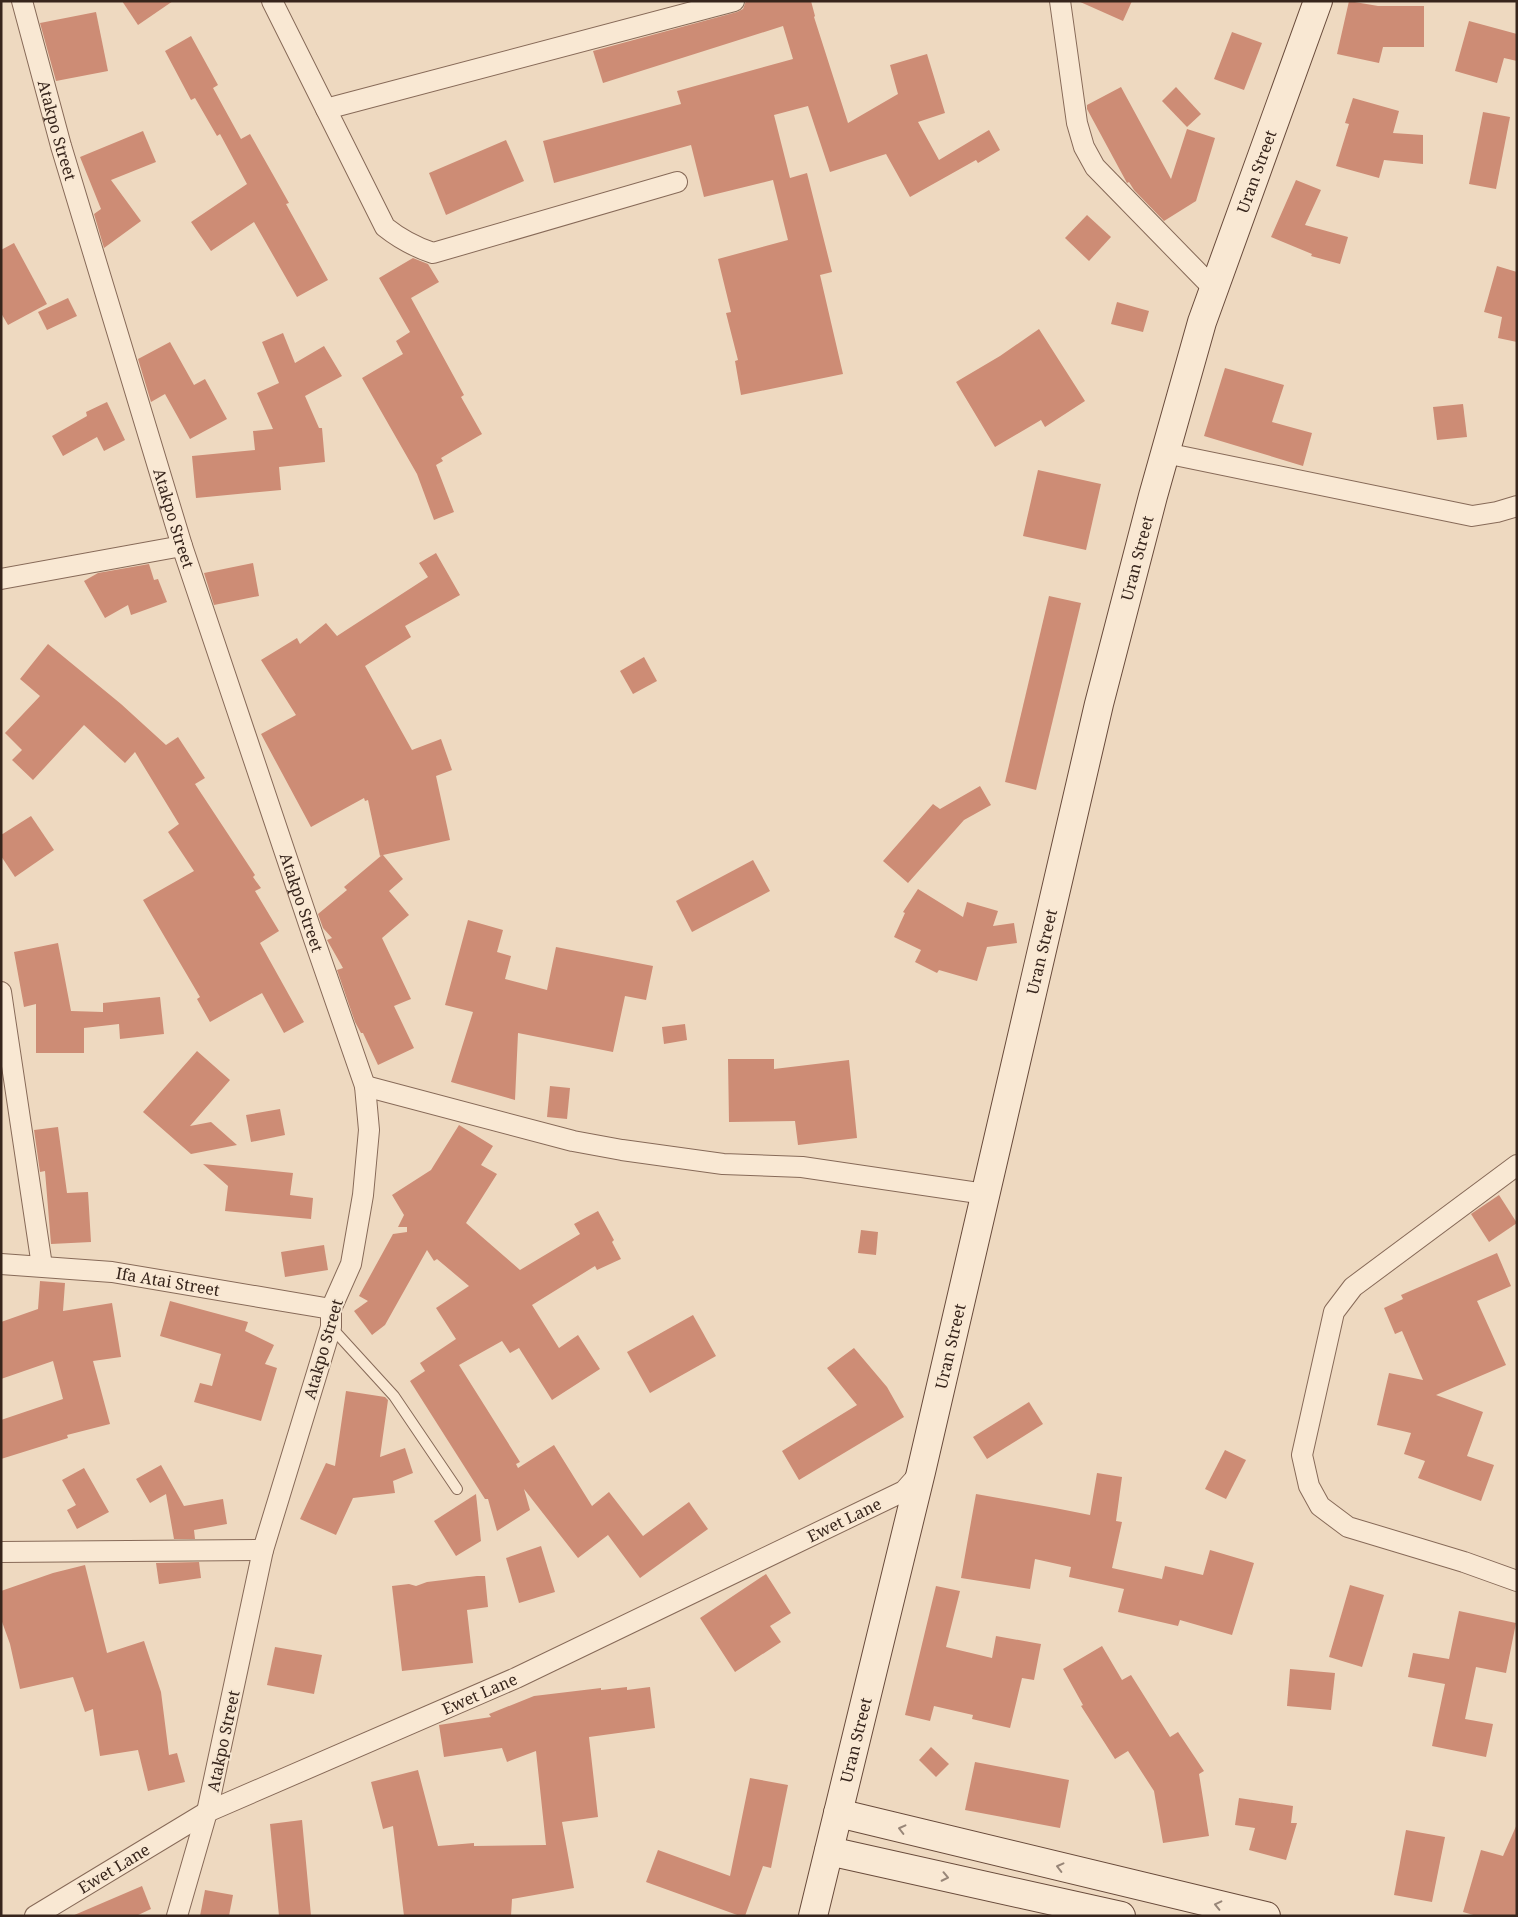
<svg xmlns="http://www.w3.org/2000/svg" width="1518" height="1917" font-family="'Noto Serif',serif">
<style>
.building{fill:#cd8c75}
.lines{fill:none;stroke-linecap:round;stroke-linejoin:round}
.lane-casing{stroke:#876a58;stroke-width:12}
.street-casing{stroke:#876a58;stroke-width:22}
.secondary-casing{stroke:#694b3b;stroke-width:30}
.lane{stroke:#f9e8d3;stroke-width:10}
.street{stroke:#f9e8d3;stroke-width:20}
.secondary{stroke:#f9e8d3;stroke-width:28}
.oneway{stroke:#988678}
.labels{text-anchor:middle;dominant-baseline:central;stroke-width:4;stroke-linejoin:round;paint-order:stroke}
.street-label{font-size:16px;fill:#37251c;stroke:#f5e5d0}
</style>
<rect width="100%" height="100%" fill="#eed9c0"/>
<g class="building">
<path d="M122,1H173L138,25Z"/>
<path d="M746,1H811L815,16L814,17L848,123L898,94L890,65L927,54L945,113L918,122L939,160L989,130L1000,150L978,163L976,160L910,197L886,154L830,172L808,106L774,115L790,178L807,173L832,272L820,275L843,374L741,395L735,361L738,360L726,313L731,312L718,259L788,240L773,180L704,197L691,145L554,183L543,141L681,104L677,91L793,59L783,26L603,83L593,51L737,12L743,9Z"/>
<path d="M1078,1H1132L1123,21Z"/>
<path d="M1349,1L1378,6H1424V47H1383L1379,63L1337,54Z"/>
<path d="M96,12L108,71L56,81L40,23Z"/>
<path d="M1469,21L1517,34V61L1504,58L1497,83L1455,71Z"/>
<path d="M1232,32L1262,43L1244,90L1214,79Z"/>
<path d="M191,36L218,85L213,88L241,139L250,134L289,203L286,204L328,280L297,297L254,222L211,251L191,222L247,184L220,134L217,136L195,98L191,100L165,51Z"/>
<path d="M1121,87L1171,179L1187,129L1215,138L1196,201L1164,221L1134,190L1129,182L1127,183L1087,109V105Z"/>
<path d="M1176,87L1201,114L1187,127L1162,101Z"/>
<path d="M1353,98L1399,111L1393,133L1423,135V164L1384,160L1379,178L1336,166L1349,124L1345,123Z"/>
<path d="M1483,112L1510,117L1496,189L1469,184Z"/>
<path d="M143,131L156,162L111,180L141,221L104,248L94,214L101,209L80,157Z"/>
<path d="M506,140L524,181L446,215L429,173Z"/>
<path d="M1296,180L1321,190L1305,225L1348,237L1340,264L1311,256L1312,254L1271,237Z"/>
<path d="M1087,215L1111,237L1089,261L1065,238Z"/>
<path d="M14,243L47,304L8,325L1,313V250Z"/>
<path d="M413,258L428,264L439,282L411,298L464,395L461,397L482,434L441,458L443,461L436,465L454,512L434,520L417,474L362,378L403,354L396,341L410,332L379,278Z"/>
<path d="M1497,266L1517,272V342L1498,338L1502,317L1484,312Z"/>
<path d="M68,298L77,316L47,330L38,312Z"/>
<path d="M1117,302L1149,311L1143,332L1111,324Z"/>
<path d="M1039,329L1085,401L1045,427L1041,420L995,447L956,382L1000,356Z"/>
<path d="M283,333L295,363L324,346L342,376L305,396L319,428H322L325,462L279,467L281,490L196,498L192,456L255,450L253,431L273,429L257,393L279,383L262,342Z"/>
<path d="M170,342L194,385L205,379L227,419L190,439L165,394L151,402L138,359Z"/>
<path d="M1225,368L1284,385L1272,422L1312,433L1303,466L1204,436Z"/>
<path d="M107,402L125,440L104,451L97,437L63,456L52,436L87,416L86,412Z"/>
<path d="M1463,404L1467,437L1437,440L1433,407Z"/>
<path d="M1038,470L1101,484L1086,550L1023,536Z"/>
<path d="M436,553L460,595L405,626L411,637L365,666L412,750L441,739L452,770L436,776L450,840L383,855L403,879L389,891L409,915L382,938L411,999L394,1006L414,1048L378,1065L363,1033H361L355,1022L337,970L343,968L327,940L332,938L323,928L318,914L347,890L344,887L382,855L380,856L368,800L365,801L364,798L311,827L261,734L296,715L261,660L297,638L300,644L326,623L337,636L428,577L419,563Z"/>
<path d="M253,563L259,596L214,605L204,573Z"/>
<path d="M149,564L154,580L158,579L167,602L131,615L128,605L105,618L84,581L98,573Z"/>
<path d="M1049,596L1081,603L1036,790L1005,782Z"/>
<path d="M48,644L121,704L166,745L178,737L205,778L195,784L255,875L253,877L261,888L255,891L279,931L260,943L304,1022L284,1033L262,993L210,1022L197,999L200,997L143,900L194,871L168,832L179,824L135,752L125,763L84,725L33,780L12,760L22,750L5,733L40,696L20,679Z"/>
<path d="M644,657L657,681L633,694L620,671Z"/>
<path d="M980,786L991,805L964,820L908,883L883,861L933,804L940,809Z"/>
<path d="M31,816L54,850L15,877L1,856V835Z"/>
<path d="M753,860L770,891L692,932L676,901Z"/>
<path d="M918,889L963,917L967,902L998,911L993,926L1014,923L1017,943L987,947L977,981L939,970L937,973L915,962L921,950L894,937L905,913L903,912Z"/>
<path d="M468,920L503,930L497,952L511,956L505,979L547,990L556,947L653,966L646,1000L625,996L613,1052L518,1033L515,1100L451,1082L473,1012L445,1005Z"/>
<path d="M58,943L71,1011L103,1012V1003L160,997L164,1034L120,1039L119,1024L84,1028V1053H36V1004L24,1007L14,952Z"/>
<path d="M685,1024L687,1040L664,1044L662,1027Z"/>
<path d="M197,1051L230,1080L190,1126L211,1122L237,1145L191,1154L143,1112Z"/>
<path d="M728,1059H774V1069L849,1060L857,1138L798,1145L795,1121L729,1122Z"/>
<path d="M550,1086L570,1088L567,1119L547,1117Z"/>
<path d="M280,1109L285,1135L251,1142L246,1115Z"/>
<path d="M459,1125L493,1146L481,1165L497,1174L466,1223L520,1270L580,1234L574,1224L598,1211L614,1240L612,1242L621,1259L597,1270L595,1266L532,1305L559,1348L578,1335L600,1369L552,1400L519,1348L510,1353L502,1341L459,1365L520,1462L516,1464L518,1468L554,1445L592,1506L609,1492L643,1536L689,1502L708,1529L640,1578L608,1535L578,1558L524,1489L530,1510L497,1531L488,1499H485L410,1381L425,1371L420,1363L456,1339L436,1308L469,1286L437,1259L434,1261L427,1250L385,1325L372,1335L354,1311L368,1301L359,1296L393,1234L407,1232V1227H398L404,1215L392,1195L431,1170Z"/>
<path d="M58,1127L67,1193L88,1192L91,1242L51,1244L45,1171L40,1172L34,1130Z"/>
<path d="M203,1164L293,1173L290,1195L313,1198L311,1219L225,1211L228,1186Z"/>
<path d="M1499,1195L1517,1223L1489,1242L1471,1214Z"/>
<path d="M861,1230L878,1232L876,1255L858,1253Z"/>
<path d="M324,1245L328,1270L285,1277L281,1252Z"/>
<path d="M1497,1253L1511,1286L1477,1301L1506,1365L1436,1395L1483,1412L1467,1456L1494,1465L1481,1501L1418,1478L1425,1461L1404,1454L1411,1433L1377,1425L1389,1373L1423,1380L1402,1331L1395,1334L1384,1308L1403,1299L1401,1295Z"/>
<path d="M40,1281L65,1283L63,1311L112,1303L121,1357L93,1361L110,1424L67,1435L68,1438L1,1459V1420L63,1399L53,1361L1,1379V1322L38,1309Z"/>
<path d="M170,1301L248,1322L245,1331L274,1345L265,1364L277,1368L261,1421L194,1402L200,1383L212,1386L221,1354L160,1336Z"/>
<path d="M693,1315L716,1356L650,1393L627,1352Z"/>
<path d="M854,1348L887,1387L904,1417L799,1480L782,1451L857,1405L827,1368Z"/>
<path d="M346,1391L385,1397L388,1400L380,1457L405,1448L413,1473L393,1481L395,1493L353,1498L336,1535L300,1519L326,1463L335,1466Z"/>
<path d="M1029,1402L1043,1424L987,1459L973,1437Z"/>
<path d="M1225,1450L1246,1460L1226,1499L1205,1489Z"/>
<path d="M161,1465L184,1506L223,1499L227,1524L194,1530L195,1539H174L166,1494L150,1503L136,1479Z"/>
<path d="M84,1468L109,1512L77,1529L67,1510L76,1505L62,1480Z"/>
<path d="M1097,1473L1122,1477L1116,1521L1122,1522L1112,1568L1162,1579L1165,1566L1203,1575L1210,1550L1254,1563L1232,1635L1180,1620L1178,1626L1118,1612L1124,1589L1069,1577L1071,1567L1035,1559L1030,1589L961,1578L976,1494L1055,1508L1090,1515Z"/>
<path d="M476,1494L481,1541L456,1556L434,1521Z"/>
<path d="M541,1546L555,1592L519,1603L506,1558Z"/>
<path d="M199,1562L201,1578L159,1584L156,1563Z"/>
<path d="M85,1565L107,1653L144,1641L161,1692L169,1755L177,1753L185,1782L148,1791L138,1750L100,1756L93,1709L85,1712L73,1677L20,1689L10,1644L1,1619V1591L53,1573Z"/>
<path d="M766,1574L791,1613L770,1626L781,1642L735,1672L700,1618Z"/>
<path d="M477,1576H485L488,1607L467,1610L473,1663L402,1671L392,1586L409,1584L416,1586L427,1582Z"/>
<path d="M1350,1585L1384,1595L1362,1667L1329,1657Z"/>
<path d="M936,1586L960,1591L946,1647L992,1658L996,1636L1041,1644L1034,1680L1022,1678L1010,1728L972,1719L973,1715L934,1706L930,1721L905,1715Z"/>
<path d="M1459,1611L1516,1623L1506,1673L1476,1667L1465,1719L1493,1724L1486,1757L1432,1746L1445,1684L1408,1677L1413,1653L1449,1659Z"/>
<path d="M1102,1646L1122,1680L1131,1675L1170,1737L1178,1732L1204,1771L1199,1774L1209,1836L1163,1843L1154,1791L1128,1751L1115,1759L1081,1706L1083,1705L1063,1669Z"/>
<path d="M275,1647L322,1655L314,1694L267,1685Z"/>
<path d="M1290,1669L1335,1673L1331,1710L1287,1706Z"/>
<path d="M627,1687V1690L650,1687L655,1728L589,1737L598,1817L562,1822L574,1888L512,1899L511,1916H404L393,1826L383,1829L371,1782L418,1770L438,1846L474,1843V1846L546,1845L536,1751L507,1762L502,1748L444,1757L439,1725L491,1717L489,1714L534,1696L601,1688V1690Z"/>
<path d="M931,1747L949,1764L936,1777L919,1760Z"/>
<path d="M975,1762L1069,1780L1060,1828L965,1810Z"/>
<path d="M750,1778L788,1785L771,1868L763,1866L745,1916H740L646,1882L658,1850L730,1876Z"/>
<path d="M1239,1798L1293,1806L1291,1823H1297L1286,1860L1249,1850L1255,1828L1235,1825Z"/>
<path d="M302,1820L311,1916H279L270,1824Z"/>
<path d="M1517,1824V1916H1477L1463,1912L1481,1850L1503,1856Z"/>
<path d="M1406,1830L1445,1837L1432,1902L1394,1895Z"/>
<path d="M142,1886L151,1909L136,1916H72Z"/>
<path d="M205,1890L233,1895L229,1916H200Z"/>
</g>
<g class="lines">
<defs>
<path id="lane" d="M331,1327L394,1396L457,1489"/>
<g id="street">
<path id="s1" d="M22,1L61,146L182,546L314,939L365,1086L369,1130L363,1195L351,1264L331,1309V1327L263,1550L207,1812L177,1916"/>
<path d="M272,1L385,227C400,239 415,247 433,253L677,182"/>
<path d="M1060,1L1077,123L1084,147L1095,167L1214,289"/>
<path d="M326,109L734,1"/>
<path d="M1165,453L1472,516L1497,512L1517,506"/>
<path d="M1,579L182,546"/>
<path d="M1,992L42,1266"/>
<path d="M365,1086L573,1141L622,1150L723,1164L802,1167L985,1194"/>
<path d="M1517,1165L1353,1287L1334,1312L1302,1455L1309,1486L1320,1506L1348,1527L1464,1562L1517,1581"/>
<path id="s2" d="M1,1264L112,1272L331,1309"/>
<path d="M1,1552L263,1550"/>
<path id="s3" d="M35,1916L207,1812L516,1678L904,1491L921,1472"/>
</g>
<g id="secondary">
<path d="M838,1813L1266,1916"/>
<path d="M829,1851L1121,1916"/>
<path id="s4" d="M813,1916L921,1472L1099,704L1153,496L1202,322L1318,1"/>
</g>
</defs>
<use href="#lane" class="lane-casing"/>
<use href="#street" class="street-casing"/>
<use href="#secondary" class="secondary-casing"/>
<use href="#lane" class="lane"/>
<use href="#street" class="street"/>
<use href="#secondary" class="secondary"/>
</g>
<defs><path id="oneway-chevron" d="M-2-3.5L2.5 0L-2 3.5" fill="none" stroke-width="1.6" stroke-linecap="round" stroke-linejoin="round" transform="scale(1.25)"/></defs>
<g class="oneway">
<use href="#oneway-chevron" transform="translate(902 1829) rotate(-166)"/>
<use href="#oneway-chevron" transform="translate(1060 1867) rotate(-166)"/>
<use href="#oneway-chevron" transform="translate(945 1877) rotate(12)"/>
<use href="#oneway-chevron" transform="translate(1218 1905) rotate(-167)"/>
</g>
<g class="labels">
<g class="street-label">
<text stroke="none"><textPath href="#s1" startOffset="134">Atakpo Street</textPath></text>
<text stroke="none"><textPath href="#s4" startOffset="1801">Uran Street</textPath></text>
<text stroke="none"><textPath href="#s1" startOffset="539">Atakpo Street</textPath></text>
<text stroke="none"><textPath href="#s4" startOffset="1396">Uran Street</textPath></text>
<text stroke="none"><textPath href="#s1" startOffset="944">Atakpo Street</textPath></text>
<text stroke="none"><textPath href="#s4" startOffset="991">Uran Street</textPath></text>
<text stroke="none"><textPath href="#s2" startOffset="168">Ifa Atai Street</textPath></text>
<text stroke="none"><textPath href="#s4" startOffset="586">Uran Street</textPath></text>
<text transform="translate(323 1349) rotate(-74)">Atakpo Street</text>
<text stroke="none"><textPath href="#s3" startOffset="902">Ewet Lane</textPath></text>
<text stroke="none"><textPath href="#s3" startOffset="498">Ewet Lane</textPath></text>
<text stroke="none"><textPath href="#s4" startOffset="181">Uran Street</textPath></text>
<text transform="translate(223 1741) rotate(-78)">Atakpo Street</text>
<text stroke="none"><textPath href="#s3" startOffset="92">Ewet Lane</textPath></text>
</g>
</g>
<rect width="1518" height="1917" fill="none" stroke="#37251c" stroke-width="5"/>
</svg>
